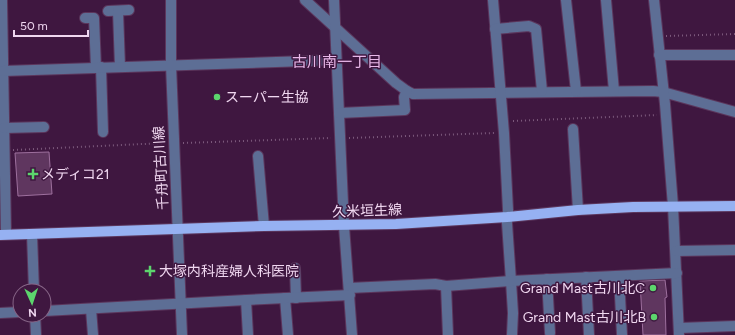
<svg xmlns="http://www.w3.org/2000/svg" width="735" height="335" font-family="Figtree,'Noto Sans JP',sans-serif">
<style>
.building{fill:#5f365f;stroke:#9e709e}
.lines{fill:none;stroke-linecap:round;stroke-linejoin:round}
.minor-casing{stroke:#5b365c;stroke-width:12}
.major-casing{stroke:#5b365c;stroke-width:12}
.path{stroke:#7b587b;stroke-width:2;stroke-dasharray:1 3;stroke-linecap:butt}
.minor{stroke:#5d6e95;stroke-width:10}
.major{stroke:#96b1f2;stroke-width:10}
.poi-dot{fill:#5cd56d;stroke:#3f1740;stroke-width:1.5}
.labels{text-anchor:middle;dominant-baseline:central;stroke-width:3;stroke-linejoin:round;paint-order:stroke}
.poi-label{font-size:14px;fill:#f0d7f0;stroke:#3f1740;text-anchor:start}
.street-label{font-size:14px;fill:#f0d7f0;stroke:#3f1740}
.neighbourhood-label{font-size:15px;fill:#e8b7e8;stroke:#3f1740}
</style>
<rect width="100%" height="100%" fill="#3f1740"/>
<g class="building">
<path d="M49,152L52,194L18,196L15,153Z"/>
<path d="M665,280L667,297L665,298L666,335H643L640,281Z"/>
</g>
<g class="lines">
<defs>
<g id="minor">
<path d="M2,0L6,234"/>
<path d="M171,0V65L182,335"/>
<path d="M305,0L396,83L407,91L413,94L653,91L663,92L735,112"/>
<path d="M334,0L344,226L352,335"/>
<path d="M493,0L504,133L508,210L507,223L511,281L513,313L512,335"/>
<path d="M566,0L576,91"/>
<path d="M606,0L614,91"/>
<path d="M654,0L665,104L673,206L679,335"/>
<path d="M108,11L129,10"/>
<path d="M118,11L120,67"/>
<path d="M85,18H94L96,68"/>
<path d="M495,29L529,26L536,29L542,91"/>
<path d="M659,55H735"/>
<path d="M101,67L103,132"/>
<path d="M3,71L336,60"/>
<path d="M339,113L405,110L404,97L407,91"/>
<path d="M4,128L44,127"/>
<path d="M573,129L578,210"/>
<path d="M258,156L264,226"/>
<path d="M32,234L34,291"/>
<path d="M676,251L735,250"/>
<path d="M295,268L296,298"/>
<path d="M619,276L622,335"/>
<path d="M586,277L589,335"/>
<path d="M547,279L550,333"/>
<path d="M446,286L448,335"/>
<path d="M349,288L435,284L446,286L511,281L677,273"/>
<path d="M285,298L288,335"/>
<path d="M246,300L248,335"/>
<path d="M91,309L93,335"/>
<path d="M44,311L246,300L350,295"/>
<path d="M0,313L20,312"/>
<path d="M35,315L36,335"/>
<path d="M679,328L735,326"/>
</g>
<path id="major" d="M0,235L264,226L396,224L507,217L578,210L633,207L735,206"/>
</defs>
<use href="#minor" class="minor-casing"/>
<use href="#major" class="major-casing"/>
<g class="path">
<path d="M666,36L735,34"/>
<path d="M513,121L657,115"/>
<path d="M349,138L494,133"/>
<path d="M183,143L331,138"/>
<path d="M13,150L165,143"/>
</g>
<use href="#minor" class="minor"/>
<use href="#major" class="major"/>
</g>
<g class="poi-dot">
<circle cx="217" cy="97" r="4"/>
<path d="M31 168h4v4h4v4h-4v4h-4v-4h-4v-4h4z"/>
<path d="M148 265h4v4h4v4h-4v4h-4v-4h-4v-4h4z"/>
<circle cx="653" cy="288" r="4"/>
<circle cx="654" cy="317" r="4"/>
</g>
<g class="labels">
<g class="poi-label">
<text x="225" y="97">スーパー生協</text>
<text x="41" y="174">メディコ21</text>
<text x="159" y="271">大塚内科産婦人科医院</text>
<text x="645" y="288" text-anchor="end">Grand Mast古川北C</text>
<text x="646" y="317" text-anchor="end">Grand Mast古川北B</text>
</g>
<g class="street-label">
<text transform="translate(161 168) rotate(-93)">千舟町古川線</text>
<text transform="translate(367 211) rotate(-2)">久米垣生線</text>
</g>
<g class="neighbourhood-label">
<text x="337" y="62">古川南一丁目</text>
</g>
</g>
<g transform="translate(32 303) rotate(177)"><circle r="19" fill="#3f1740" stroke="#866486"/>
<path d="M0-3L7 15L0 10L-7 15Z" fill="#5cd56d"/>
<text y="-6" font-size="11" font-weight="bold" text-anchor="middle" fill="#f0d7f0">N</text>
</g>
<path d="M14 30v6h74v-6" fill="none" stroke="#f0d7f0" stroke-width="2"/>
<text x="20" y="30" font-size="12" fill="#f0d7f0" stroke="#3f1740" stroke-width="3" paint-order="stroke">50 m</text>
</svg>
